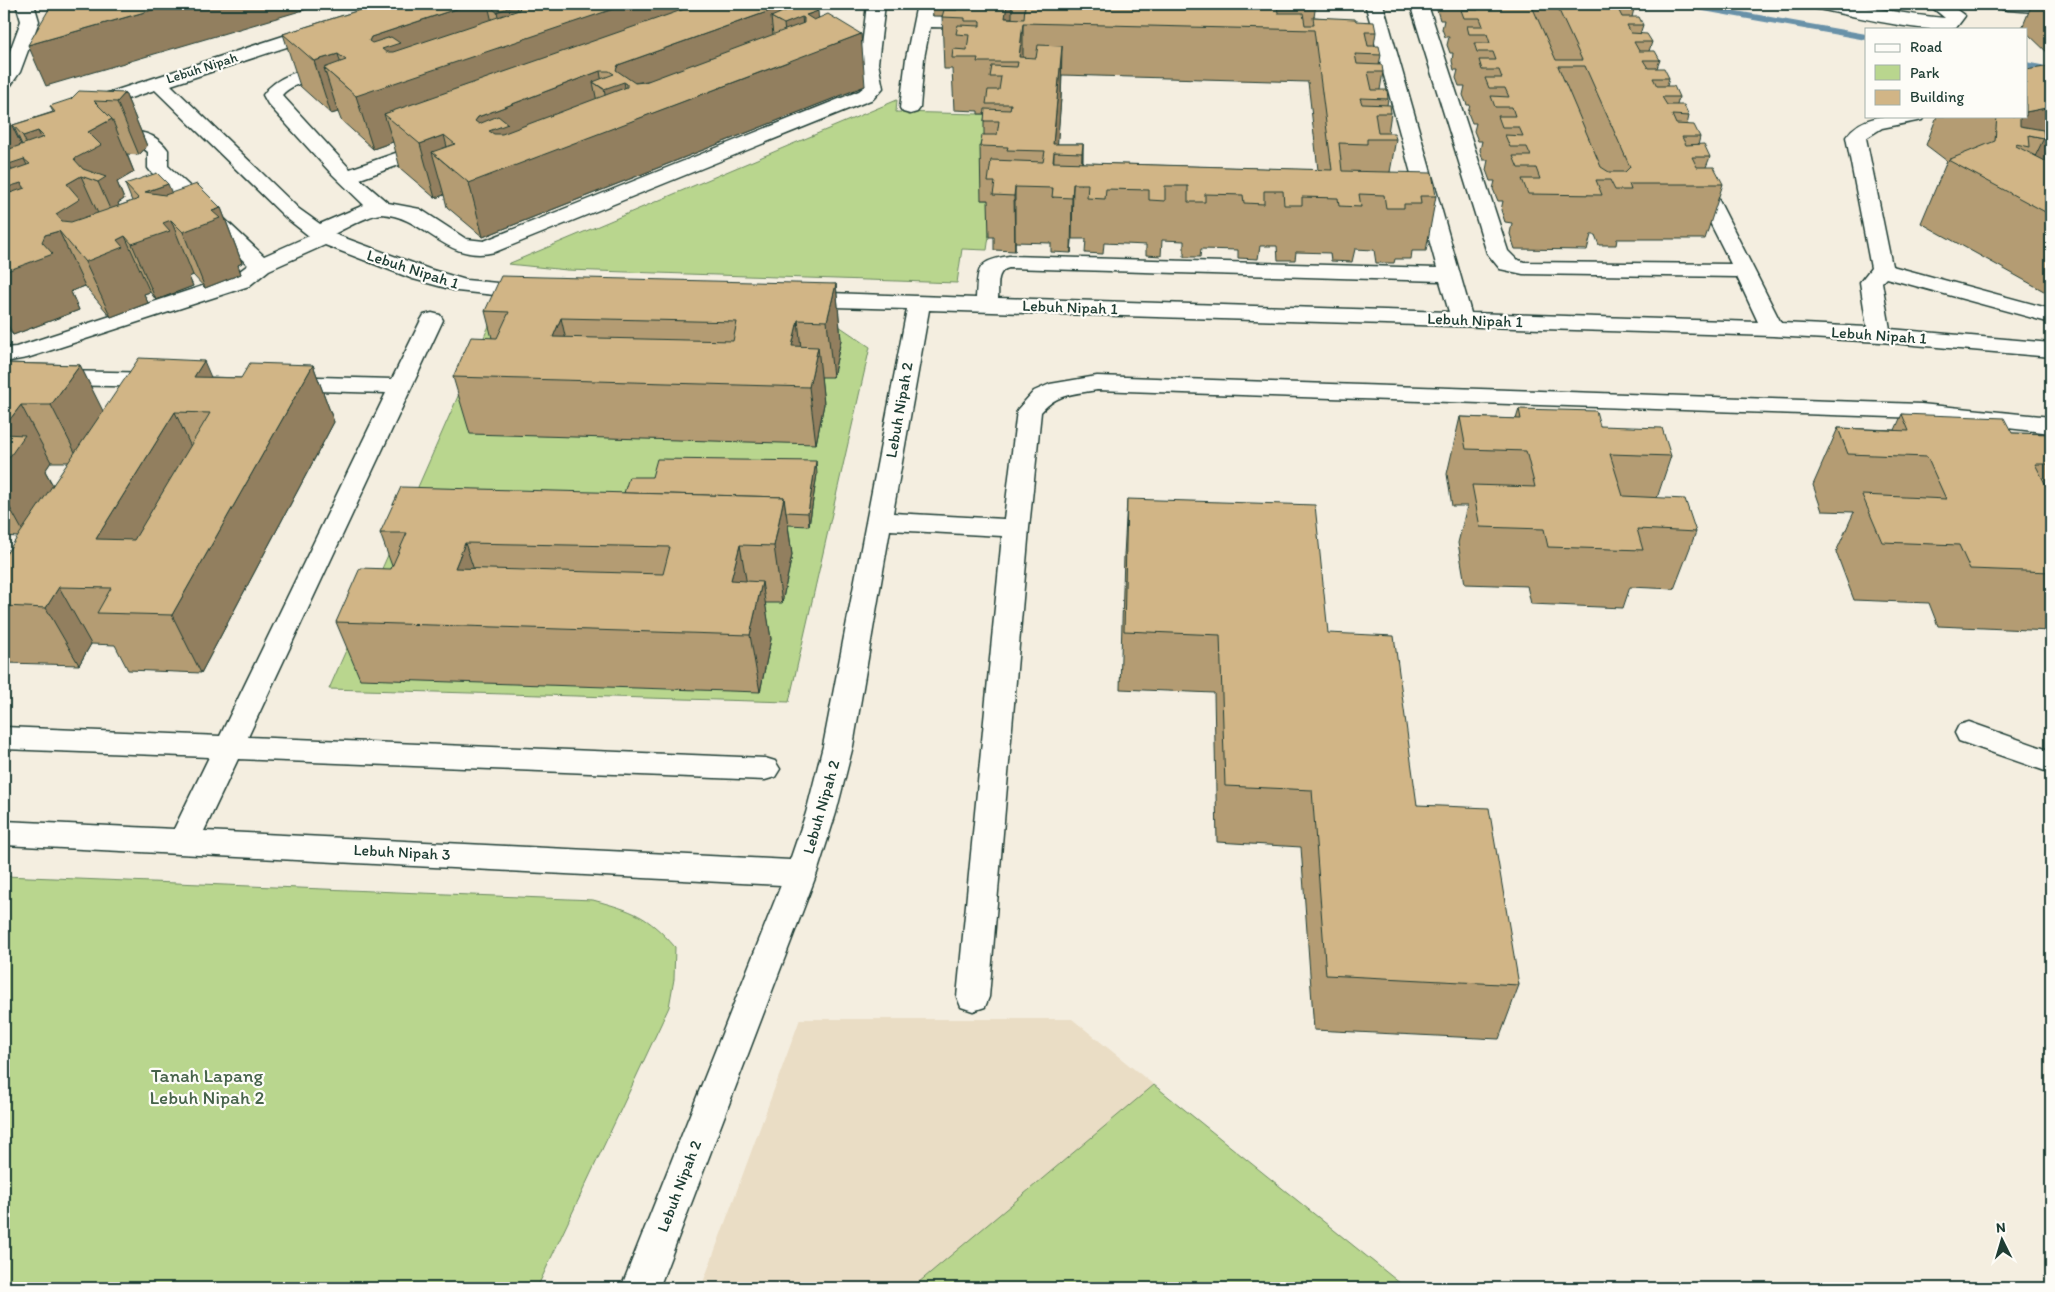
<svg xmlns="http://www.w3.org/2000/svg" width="2055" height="1292" font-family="Itim,sans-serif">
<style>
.built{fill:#eaddc5}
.green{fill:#b9d68e;stroke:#6c8a61}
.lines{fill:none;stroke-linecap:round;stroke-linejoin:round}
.stream{fill:#6891a8;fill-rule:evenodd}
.minor-casing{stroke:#1f3d34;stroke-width:3}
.minor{fill:#fdfcf7;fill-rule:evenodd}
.wall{fill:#b49c73;stroke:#1f3d34;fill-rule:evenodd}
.shaded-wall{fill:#927f5e;stroke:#1f3d34;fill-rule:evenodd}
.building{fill:#d1b586;stroke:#1f3d34;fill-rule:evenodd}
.labels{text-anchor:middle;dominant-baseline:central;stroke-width:4.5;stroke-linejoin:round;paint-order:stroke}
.far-street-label{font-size:14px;fill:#1f3d34;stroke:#fdfcf7}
.street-label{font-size:16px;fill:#1f3d34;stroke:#fdfcf7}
.near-park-label{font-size:19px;fill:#46634a;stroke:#fdfcf7}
</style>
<rect width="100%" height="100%" fill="#f4eee0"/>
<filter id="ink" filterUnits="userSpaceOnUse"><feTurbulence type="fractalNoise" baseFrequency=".02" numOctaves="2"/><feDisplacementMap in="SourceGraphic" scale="10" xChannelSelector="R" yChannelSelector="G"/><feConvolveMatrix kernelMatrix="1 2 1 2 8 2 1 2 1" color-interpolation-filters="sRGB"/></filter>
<g filter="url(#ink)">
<path class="built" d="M800,1019H1072L1406,1288H701Z"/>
<g class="green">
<path d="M897,100L896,112L1019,115L981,200L1008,201L992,215L987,250L962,249L957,283L567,270L508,264Z"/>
<path d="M492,319L833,322L870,347L789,702L329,689Z"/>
<path d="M4,876L593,900C633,911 647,915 675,947L674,979L669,1007L537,1288H4Z"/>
<path d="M1154,1085L1406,1288H912Z"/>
</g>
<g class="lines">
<g class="stream">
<path d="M1676,4H1697L1866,34V40L1681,7Z"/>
<path d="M2026,62L2051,67V73L2026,68Z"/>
</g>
<defs>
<g id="minor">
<path d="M16,4H34L39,21L20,72L11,85L4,87V67L21,21Z"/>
<path d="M867,4H885L878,63L883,88L873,99L495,252C444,264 426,216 381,214C371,214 344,229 334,234L429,269L466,280L541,287L544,292L541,297L533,299L457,291L413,279L325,245L269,270L249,286L27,358L4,362V348L16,347L233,276L248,265L151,172L148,168V152C128,135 120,149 100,144L97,140L100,136C124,129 152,127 168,150V166L264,256L309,236L285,217L155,90L90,111L83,109L80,105L83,101L314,26L320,25L326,26L329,30L326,34L171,85L299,209L320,224L364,205L330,172L268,104L263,95C277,74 309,68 333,62L340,64L342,68L340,72C322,78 294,81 282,95L350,169L427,142L434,140L441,142L444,146L441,150L360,179L388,203L420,209L466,239L484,241L859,91L864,87L860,63Z"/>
<path d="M917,4H935L932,16L981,18L987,19L990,23L987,27L981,28L930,27L924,58L920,108L917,112L910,114L903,112L900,108L906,58Z"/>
<path d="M1365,4H1383L1471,313L1758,322L1737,277L1523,274L1500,269L1487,253L1411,7L1413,4H1432L1429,8L1508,251L1516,259L1524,262L1731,264L1687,177L1690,173L1697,171L1704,173L1707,177L1781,323L1867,327L1860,282L1871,268L1846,137C1864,111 1897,116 1924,116L1922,120L1882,128L1866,138L1892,266L2051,309V323L1886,278L1882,282L1890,329L2051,343V357L1880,342L1773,336L929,310L893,513L1004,519L1017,410L1034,391L1050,384L1097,376L1921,404L2051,417V433L1921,418L1097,390C1074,394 1058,393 1041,412L1029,528L989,997L985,1007L973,1011L961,1007L957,997L1002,536L890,530L853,746L836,813L817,873L659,1288H621L781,885L4,845V821L174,829L209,757L4,749V727L220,736L386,393L282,390L274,388L270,383L274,378L282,376L392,379L421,320L424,315L432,313L440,315L443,320L248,737L765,758L775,761L780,769L775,777L765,780L238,759L204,831L790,860L806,813L823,746L907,309L799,306L791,304L788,299L791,294L799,292L976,298C978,268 976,261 1009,256L1437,268L1374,39L1334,37L1331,33L1334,29L1372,28ZM1009,268L1440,281L1449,312L998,298C999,287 995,271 1009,268Z"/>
<path d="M1809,4C1855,1 1900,15 1945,18L1928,4H1949L1965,16L1956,28C1928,35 1850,15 1818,9L1812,8Z"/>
<path d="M2000,4H2051V13L2008,10L2002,9Z"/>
<path d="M59,371L161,373L169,375L173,380L169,385L161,387L59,385L51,383L47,378L51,373Z"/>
<path d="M1969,722L2051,751V773L1959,741L1955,733L1959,725Z"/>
</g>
</defs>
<use href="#minor" class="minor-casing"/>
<use href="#minor" class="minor"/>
</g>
<g class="wall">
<path d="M379,4H806L818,18L865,86L483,237L447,207L444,195L435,198L400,168L393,142L373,149L341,120L338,112L331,114L300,86L283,34Z"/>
<path d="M932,4H1316L1314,17L1356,21L1376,32L1374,46L1381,55L1379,65L1383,72L1380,90L1388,99L1387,105L1391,113L1388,133L1396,139L1390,172L1436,196L1426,251H1412L1411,259H1395L1394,263H1376L1374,250L1355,249L1352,262L1331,261L1330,253L1296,252L1295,260H1278L1277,246H1260L1258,259L1238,258V250L1201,249L1200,257H1184V241L1162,240L1161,256L1146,255V245L1104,243L1103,254L1085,253L1086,239H1072L1071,253L1051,252V243L1015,242V251L994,250V237H989L988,200H981L980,146L984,135V121L985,114H978V111L954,110L952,69H944L942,16H933ZM1062,75L1308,82L1318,170L1083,163V144H1057L1061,98Z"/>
<path d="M1436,4H1631L1634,9L1632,17L1643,25L1640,34L1652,42L1649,51L1660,60L1657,68L1669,78L1667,86L1679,97L1677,105L1689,116L1687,125L1700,137L1698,145L1710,157L1706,167L1723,184L1705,239H1617L1616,245H1599L1595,235H1591L1587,250L1515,249L1510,234L1512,223L1505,222L1501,210L1503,201H1498L1493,189L1495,181H1490L1486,170L1488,160H1483L1480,150L1482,141H1478L1474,131L1476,123H1472L1468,113L1470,105H1467L1463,95L1465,86H1459L1456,78L1458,70H1454L1452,61L1453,53H1450L1447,45L1449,37H1445L1442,29L1444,20H1440L1436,7Z"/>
<path d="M2032,4H2051V56L2026,32V29H2023L2022,28Z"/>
<path d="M2051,66V163H2050L2051,164V295L1921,223L1947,161L1926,145L1937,116H2026Z"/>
<path d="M125,93L147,146L139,155L127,154L134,172L117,182L124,199L118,203L119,206L132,201L125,184L172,193L221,208L242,263L238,265L241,274L205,288L193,275L189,277L193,286L156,300L150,292L144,294L148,303L111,317L85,286L72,291L71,292L79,310L13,335L7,328L4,329V112L5,111L21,145H22L13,125L53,112L50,106Z"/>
<path d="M836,284L841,340L833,377H821L824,404L816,444L470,434L453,377L492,338L485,311Z"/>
<path d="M4,363L80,365L103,412L211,377L241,378L313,365L334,422L201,673L128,670L115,645L91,644L79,665L7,663L4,658V557L18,537L4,536ZM51,462H69L53,485L45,471Z"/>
<path d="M1519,409L1600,426L1671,456L1657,498L1696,532L1674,589L1630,587L1623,608L1531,604L1527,586L1465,584L1458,543L1467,506H1452L1447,474L1460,417L1516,419Z"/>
<path d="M1902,414L2012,433L2051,434V631L1938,626L1929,603L1854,600L1836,552L1854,512L1822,511L1813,485L1838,428L1895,430Z"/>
<path d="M817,474L809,526L788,525L792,555L782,603H765L771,639L760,692L360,679L336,622L391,569L392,566L380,533L624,493L652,477Z"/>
<path d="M1127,499L1328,633L1417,805L1519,985L1499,1039L1314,1030L1301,847L1217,842L1214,693L1120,689L1124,556Z"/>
</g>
<g class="shaded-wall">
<path d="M173,4H324L46,86L28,45Z"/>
<path d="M471,4H748L384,114L393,142L373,149L356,96L369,41L371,37ZM488,5L497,12L505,46L498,48ZM516,5L520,7L524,39Z"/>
<path d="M790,4H806L807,15L818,11L821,49L861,34L865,86L483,237L469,183L475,121L478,117L600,71L603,89L593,82L602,127L611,129L604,89L616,70L618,65L778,8L780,22L771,17L776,62L627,84L624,82L631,121L788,62L784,24L791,21ZM802,17L804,18L806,55Z"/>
<path d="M1007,4H1012V18H1005Z"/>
<path d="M1023,23V74L1019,57Z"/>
<path d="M1062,46L1061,98L1057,152H1054L1053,198V144Z"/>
<path d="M338,54L348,89L324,68L338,112L331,114L314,61Z"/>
<path d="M125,93L147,146L139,155L117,102Z"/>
<path d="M2051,107V163L2030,167L2044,138L2029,135L2016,144L2018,116H2026V112Z"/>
<path d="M5,111L25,153L24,159L50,213L21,183L45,235L59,231L85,286L72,291L71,292L79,310L13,335L4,317V213H5L30,263L34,242L8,187L4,183V162L13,181L19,184L9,164L4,157V114Z"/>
<path d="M112,119L134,172L117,182L124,199L118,203L130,232L122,236L98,182L82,176L74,159L88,132Z"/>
<path d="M38,131L63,185L48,190L23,136Z"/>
<path d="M444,135L453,170L432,152L444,195L435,198L420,144Z"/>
<path d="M1083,144L1082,184H1081L1082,153Z"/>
<path d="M81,176L106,231L117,240L125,236L150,292L144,294L148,303L111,317L85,262L56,214L67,184Z"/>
<path d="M168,184L187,231L212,211L221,208L242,263L238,265L241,274L205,288L183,232L171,220L193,275L189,277L193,286L156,300L132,244L145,192Z"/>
<path d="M1073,184L1072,239L1071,253L1072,198Z"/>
<path d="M1015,187V251L1014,196Z"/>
<path d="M836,284L841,340L833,377L827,321Z"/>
<path d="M561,318L574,375L553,337Z"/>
<path d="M798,320L804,376L792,346Z"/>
<path d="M4,322L7,328L4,329Z"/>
<path d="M818,347L824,404L816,444L809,387Z"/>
<path d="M204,361L228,417L194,377Z"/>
<path d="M80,365L108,421L80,462L51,405Z"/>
<path d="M313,365L334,422L201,673L172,615Z"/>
<path d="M21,405L51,462L45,471L56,492L26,537L4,497V427Z"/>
<path d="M175,412L201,469L127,597L96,539Z"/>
<path d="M816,461L817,474L809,526L808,513Z"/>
<path d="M784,497L792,555L782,603L774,546Z"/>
<path d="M465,543L484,600L455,568Z"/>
<path d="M740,545L750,602L731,580Z"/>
<path d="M762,582L771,639L760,692L750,635Z"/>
<path d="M59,587L91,644L79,665L46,608Z"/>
</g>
<g class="building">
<path d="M52,4H173L28,45Z"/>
<path d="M379,4H471L371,37L369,41L372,43L391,37L400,43L382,49L386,52H393L519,10L520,7L516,5L497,12L488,5L492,4H524L527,6L537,5L541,4H628L356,96L324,68L346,60L338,54L314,61L283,34Z"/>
<path d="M699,4H790L796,8L806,4L818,11L806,15L814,20L828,14L861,34L469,183L432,152L455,144L444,135L420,144L384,114ZM778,8L790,9L771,17L784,24L802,17L804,18V23L645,82L635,83L616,70L618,65ZM600,71H609L614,74L593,82L604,89L624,82L627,84V87L502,134H494L489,131L508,124L498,116L479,124L475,121L478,117Z"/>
<path d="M958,4H1007L1005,18L1024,19L1025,5H1031V4H1101V6H1116V4H1183V8L1197,9V4H1266L1277,5L1278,13H1303L1305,25H1314L1313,17L1355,19L1356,21L1374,22L1376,32H1365L1368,46H1379L1381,55L1355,54L1357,64L1382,65L1383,72H1368L1372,90H1387L1388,99L1360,98L1362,104L1390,105L1391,113H1375L1378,133H1394L1396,139H1367V144L1339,143L1342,171L1432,173L1436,196H1420L1421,204H1404V208H1386L1384,195L1359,194L1361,207L1339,206L1338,198L1302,197V205H1284L1283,191H1264V204L1244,203L1243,195L1205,194V202H1188V186H1165V201L1149,200V190L1106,189L1105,199L1087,198L1088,184H1073L1072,198L1052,197L1053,188L1015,187L1014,196L993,195L995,182H988L991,160L1043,162L1045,151L1007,150L1008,147L980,146L982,135H997L999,121H984L985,109L1010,110L1011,104H986L988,90H999L1001,77H990L992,66L1017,67L1018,62H977L978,58H952L953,49L967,50L969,35L956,34L958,25L980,26V21H965V18L942,17L944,10H957ZM1023,23L1314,30L1332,170L1053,162L1054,152L1082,153L1083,144H1053L1062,46L1038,45L1036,58L1019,57Z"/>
<path d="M1476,4H1531L1556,60H1582L1556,4H1631L1634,9H1618L1622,17H1639L1643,25H1627L1631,33L1647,34L1652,42H1634L1639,51H1655L1660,60H1643L1648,68H1664L1669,78H1653L1657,86H1674L1679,97H1662L1667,105H1684L1689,116L1672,115L1676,124L1694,125L1700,137H1682L1686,145L1704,144L1710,157H1692L1697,167H1714L1723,184H1629L1631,190H1615L1610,180H1596L1602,195L1528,194L1522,179H1540L1536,168H1518L1513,156H1531L1527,147H1510L1505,135L1523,136L1519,127H1502L1498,116H1515L1512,107H1495L1491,96L1509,97L1505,88H1489L1485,78H1502L1499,70H1482L1479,60H1496L1493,52H1477L1474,43H1490L1487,34H1469L1467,26H1483L1480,18H1464L1461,10H1478ZM1558,66H1585L1630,167L1625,172H1609L1601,167Z"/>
<path d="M2045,4H2051V10Z"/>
<path d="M2051,66V107L2026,112V70Z"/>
<path d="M79,91L125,93L117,102L94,101L112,119L88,132L101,145L74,159L83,169L106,177L98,182L81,176L67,184L80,199L56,214L62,221L71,222L139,199L125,184L157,173L168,184L145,192L165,195L197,184L221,208L212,211L220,218L183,232L171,220L163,223L170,231L132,244L125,236L117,240L123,247L85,262L59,231L45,235L42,242L53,254L4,272V221L10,219L5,213H4V195L25,188L21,183L8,187L4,183V173L30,164L24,159L9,164L4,157V151L44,137L38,131L23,136L13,125L55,112L50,106L71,99Z"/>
<path d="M1997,116H2020V126L2043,130L2044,138L2029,135L2030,147L2016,144V146L2051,164V215L1948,160L1995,141Z"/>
<path d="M501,276L836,284L827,321L798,320L792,346L818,347L809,387L453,377L471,337L497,338L509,312L485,311ZM561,318L737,322L733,341L553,337Z"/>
<path d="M139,358L204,361L194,377L241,378L250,363L313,365L172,615L97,613L111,588L59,587L46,608L4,606V557ZM175,412L210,413L134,540L96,539Z"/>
<path d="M4,363L80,365L51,405H21L4,427Z"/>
<path d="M1519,409L1596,411L1600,426L1662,428L1671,456L1610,454L1623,496L1685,499L1696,532L1637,529L1643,550L1548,547L1544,529L1480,527L1472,485L1535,487L1526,451L1466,449L1460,417L1521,419Z"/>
<path d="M1902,414L2004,418L2012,433L2051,434V464H2035L2051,495V572L1970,569L1959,545L1882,542L1862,495L1946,499L1927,457L1848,454L1838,428L1909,431Z"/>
<path d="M4,434L25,435L4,465Z"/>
<path d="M657,459L816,461L808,513L786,512L784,497L624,493L629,477H652Z"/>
<path d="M401,487L784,497L774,546L740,545L731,580L762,582L750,635L336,622L360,568L391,569L407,533H380ZM465,543L670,547L663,574L455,568Z"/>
<path d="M1127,499L1315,505L1328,633L1394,636L1417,805L1489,808L1519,985L1326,975L1312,790L1225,786L1220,635L1124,631Z"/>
</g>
</g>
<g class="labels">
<g class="far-street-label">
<text transform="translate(202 68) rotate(-18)">Lebuh Nipah</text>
</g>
<g class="street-label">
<text transform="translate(413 269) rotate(18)">Lebuh Nipah 1</text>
<text transform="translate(1070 307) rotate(2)">Lebuh Nipah 1</text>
<text transform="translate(1475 320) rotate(2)">Lebuh Nipah 1</text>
<text transform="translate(1879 335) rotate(4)">Lebuh Nipah 1</text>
<text transform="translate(899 410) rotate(-80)">Lebuh Nipah 2</text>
<text transform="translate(821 807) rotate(-74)">Lebuh Nipah 2</text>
<text transform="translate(402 852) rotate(3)">Lebuh Nipah 3</text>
<text transform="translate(679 1186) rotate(-69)">Lebuh Nipah 2</text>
</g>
<g class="near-park-label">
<text x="207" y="1075">Tanah Lapang<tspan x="207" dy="22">Lebuh Nipah 2</tspan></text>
</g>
</g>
<rect width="2055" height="1292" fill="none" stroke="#fdfcf7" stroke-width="20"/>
<rect x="10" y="10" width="2035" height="1272" fill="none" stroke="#1f3d34" stroke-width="2" filter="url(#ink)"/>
<rect x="1865" y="28" width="162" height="90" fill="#fdfcf7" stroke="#a4b0a9"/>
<rect x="1875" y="44" width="25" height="8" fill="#fdfcf7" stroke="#a4b0a9"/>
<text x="1910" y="52" font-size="15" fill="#1f3d34">Road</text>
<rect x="1875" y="65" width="25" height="15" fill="#b9d68e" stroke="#a4b0a9"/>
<text x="1910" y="78" font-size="15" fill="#1f3d34">Park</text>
<rect x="1875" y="90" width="25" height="15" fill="#d1b586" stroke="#a4b0a9"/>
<text x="1910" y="102" font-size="15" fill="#1f3d34">Building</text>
<g transform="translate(2002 1240) rotate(355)" stroke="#fdfcf7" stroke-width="4" paint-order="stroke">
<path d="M0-4L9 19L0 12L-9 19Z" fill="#1f3d34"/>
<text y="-8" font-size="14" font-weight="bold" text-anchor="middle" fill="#1f3d34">N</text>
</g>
</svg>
